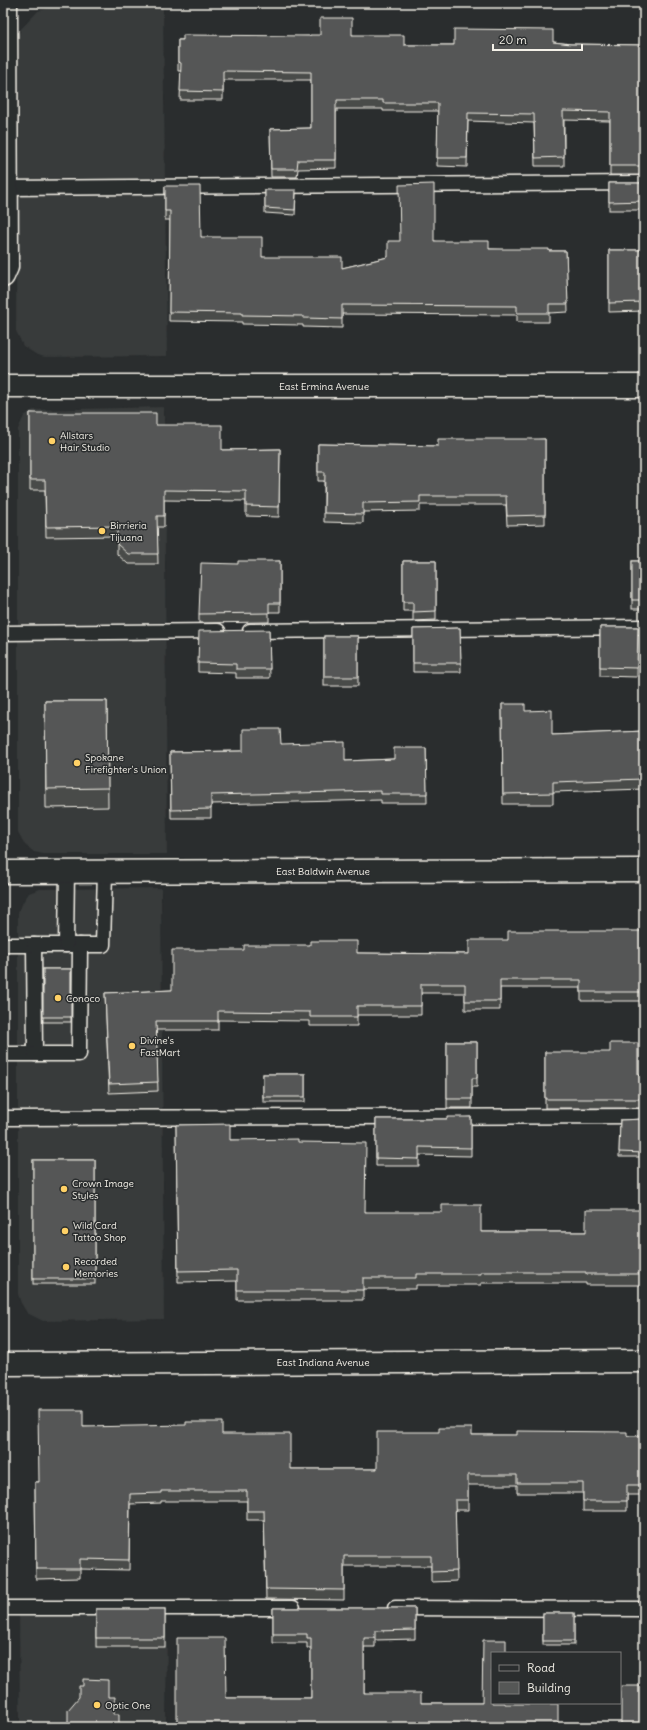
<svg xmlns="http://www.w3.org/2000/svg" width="647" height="1730" font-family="Delius,sans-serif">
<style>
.built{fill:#373a3a}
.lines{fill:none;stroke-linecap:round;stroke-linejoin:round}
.service-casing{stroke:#f4f1e8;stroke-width:17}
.minor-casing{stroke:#f4f1e8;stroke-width:25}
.tertiary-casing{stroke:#f4f1e8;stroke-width:25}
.primary-casing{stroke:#f4f1e8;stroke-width:25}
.service{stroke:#2a2d2e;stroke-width:14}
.minor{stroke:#2a2d2e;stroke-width:22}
.tertiary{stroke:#2a2d2e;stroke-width:22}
.primary{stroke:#2a2d2e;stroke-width:22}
.wall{fill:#494b4a;stroke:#f4f1e8}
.building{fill:#555756;stroke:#f4f1e8}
.poi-dot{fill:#ffd166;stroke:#2a2d2e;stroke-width:1.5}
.labels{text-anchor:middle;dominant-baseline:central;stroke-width:3;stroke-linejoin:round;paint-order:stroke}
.street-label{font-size:10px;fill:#f4f1e8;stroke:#2a2d2e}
.poi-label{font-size:10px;fill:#f4f1e8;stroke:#2a2d2e;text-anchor:start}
</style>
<rect width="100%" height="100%" fill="#2a2d2e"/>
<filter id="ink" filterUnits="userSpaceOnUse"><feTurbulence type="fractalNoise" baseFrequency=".025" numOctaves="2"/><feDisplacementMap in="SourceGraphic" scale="8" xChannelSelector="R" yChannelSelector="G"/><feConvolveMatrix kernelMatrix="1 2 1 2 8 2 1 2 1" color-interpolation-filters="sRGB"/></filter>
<g filter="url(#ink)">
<g class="built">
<path d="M163,5L167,356L45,357L37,355L23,346L16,331L17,39L21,29L38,11L51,7Z"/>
<path d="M164,407L167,854H43L34,852L25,845L18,832V429L24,416L33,410Z"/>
<path d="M161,888L164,1319L43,1321L27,1313L21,1303L18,1294V913L23,902L29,893L40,889Z"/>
<path d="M19,1615L167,1616L166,1727H20Z"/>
</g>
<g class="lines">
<defs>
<g id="service">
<path d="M7,188L644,183"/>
<path d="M250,631L644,627"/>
<path d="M3,633L218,631"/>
<path d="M3,945H34L35,1054H3"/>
<path d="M34,945H80L79,1054H35"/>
<path d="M66,945L67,871"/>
<path d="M80,945H103L105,872"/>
<path d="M3,1118L644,1116"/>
<path d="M3,1608H293"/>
<path d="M395,1608L644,1609"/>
</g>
<g id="minor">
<path d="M3,386H644"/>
<path d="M3,872L644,870"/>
</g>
<path id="tertiary" d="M3,1364L644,1361"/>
<path id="primary" d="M3,276L7,267L6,3"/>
</defs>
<use href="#service" class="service-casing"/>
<use href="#minor" class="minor-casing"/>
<use href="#tertiary" class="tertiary-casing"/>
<use href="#primary" class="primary-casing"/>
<use href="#service" class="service"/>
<use href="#minor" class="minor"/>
<use href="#tertiary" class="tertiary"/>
<use href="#primary" class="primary"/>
</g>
<g class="wall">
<path d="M352,35L404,45H454L553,42L571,44L644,45V175H610V121L564,120V166H535L534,123L468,121L467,167L437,166L438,111H383V109H337V112H336V168L298,169L297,177H271L270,129L311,128V80H223V100H180L181,71H178V40Z"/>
<rect x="609" y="183" width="35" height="27"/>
<path d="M165,186L201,237L262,257L342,268L388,257L434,241L489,249L549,251H566L568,312L549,313V322H517V315L342,314V328L303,327V325L242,324V322L169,321L170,220H165Z"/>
<path d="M265,190L296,194L295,215L265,213Z"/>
<path d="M609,250H644V311L609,312Z"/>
<path d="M30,413L156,425L222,450L280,449L279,517L246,516V501L164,500V527H157L158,564H128L117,554V536L46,537L45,490H30Z"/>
<path d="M545,439V524L507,525L506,505H420V511L363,512V523L324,522V481H318V444L438,446Z"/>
<path d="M280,561V612H269V622L199,623V614L238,564Z"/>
<path d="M403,561H436V620L413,621V611H403Z"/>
<rect x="632" y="561" width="12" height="48"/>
<path d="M600,627H638L637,677L600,676Z"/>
<path d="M460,628L461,672H413V629Z"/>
<path d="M269,630L270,678H236V673L198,672V663Z"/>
<rect x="324" y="636" width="34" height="50"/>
<path d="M45,701H107L108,807L46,808Z"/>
<path d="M502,704L525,711L552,735L644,731V789L553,792V804H503Z"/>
<path d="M281,744L345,761L394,759L426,748L427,803H381V800L211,804V818H171L170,752L243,751Z"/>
<path d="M644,922V1018V1001H581V988H500V1010H465V993H421V1015H357V1026H310V1021L218,1020V1030H156L158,1091L109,1093L105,993L172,990L357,953L469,954L508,940L643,931Z"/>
<rect x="43" y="969" width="28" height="53"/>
<path d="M447,1042H477V1087H472V1108H447Z"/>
<path d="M545,1052L638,1075L644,1076V1108H545Z"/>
<rect x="263" y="1074" width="42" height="28"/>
<path d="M471,1117V1156L419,1155V1166H376V1119H447Z"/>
<path d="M644,1119V1157H619L620,1120Z"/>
<path d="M176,1125L230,1140L298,1142L365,1212L481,1232H586L644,1210V1285H586V1283H481V1285H416V1289H363V1300H237V1281L178,1282Z"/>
<rect x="33" y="1160" width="62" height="124"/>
<path d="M83,1427L222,1434L290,1469H377L472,1435L644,1436V1495H627V1511H583V1493H517V1485H468V1510H455L457,1581L431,1582V1566H344V1600L266,1599L264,1520H247V1501H161V1503L130,1504L129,1570L80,1569V1578L36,1579L35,1482H39Z"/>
<path d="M273,1608H415V1639L375,1640V1647H364V1693L421,1703H492L177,1727L226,1698H311V1648H307V1643H273Z"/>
<rect x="96" y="1609" width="69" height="38"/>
<rect x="543" y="1613" width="31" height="32"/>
</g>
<g class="building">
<path d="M320,18H352V35H404V45H454V29L553,30V42L571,44L644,45V166H610V112L563,111L564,157L535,158L534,114L468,113L467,158H437L438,103H383V100H337V104H336V160H298L297,169H271L270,129L311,128V72L223,71V92L180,91L181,63L178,62V40H183V35L310,36V35H320Z"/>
<path d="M609,183H644V201L609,202Z"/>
<path d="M434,184V241H489V249H549V251H566L568,304H549V313H517V306L342,305V319L303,318V316L242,315V313L169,312L170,211H165V186H200L201,237H262V257H342V268L388,257V241H400L399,185Z"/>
<path d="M265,190H296L295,210L265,208Z"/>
<path d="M609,250H644V302L609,303Z"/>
<path d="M30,413H156V425H222V450L280,449L279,507L246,506V491L164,490V516H157L158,554H128L117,544V526L46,527L45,480H30Z"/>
<path d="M438,439H545V515L507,516L506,496H420V502L363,503V514L324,513L325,472H318V444L438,446Z"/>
<path d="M238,561H280V603H269V613L199,614L201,563L238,564Z"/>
<path d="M403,561H436V611L413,612V602H403Z"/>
<rect x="632" y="561" width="12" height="39"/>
<path d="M600,627H638L637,668L600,667Z"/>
<path d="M460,628L461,663H413V629Z"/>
<path d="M269,630L270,669H236V664L198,663L199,631Z"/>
<rect x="324" y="636" width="34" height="41"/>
<path d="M45,701H107L108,788L46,789Z"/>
<path d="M502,704H525V711L552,710V735L644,731V779L553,782V793L503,794Z"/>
<path d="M243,729H280L281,744L345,742V761L394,759V748H426L427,794H381V791L211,795V809L171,810L170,752L243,751Z"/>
<path d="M643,922H644V1009V992H581V980H500V1001H465V984H421V1006H357V1017H310V1012L218,1011V1021H156L158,1082L109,1084L105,993L172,990V950H244V945H310V941H357V953L469,954V940H508V931H643Z"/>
<rect x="43" y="969" width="28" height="48"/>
<path d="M447,1042H477V1078H472V1099H447Z"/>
<path d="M610,1043H638V1075L644,1076V1099H545V1052H610Z"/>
<rect x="263" y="1074" width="42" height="23"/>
<path d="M447,1117H471V1148L419,1147V1159L376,1158V1119H447Z"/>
<path d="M644,1119V1153L619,1152L620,1120Z"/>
<path d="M230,1124V1140L298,1139V1142L366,1143L365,1212H442V1205H481V1232H586V1210H644V1274H586V1272H481V1274H416V1278H363V1290H237V1270L178,1271L176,1125Z"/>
<rect x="33" y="1160" width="62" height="119"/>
<path d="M38,1410H83V1427L186,1425V1422H222V1434H290V1469H377V1432H439V1428H472V1435H517V1431L627,1432V1436H644V1485H627V1501H583V1483H517V1475H468V1500H455L457,1571L431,1572V1556H344V1590L266,1589L264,1511H247V1491H161V1493L130,1494L129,1560L80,1559V1569H36L35,1482H39Z"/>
<path d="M273,1608H415V1630L375,1631V1638H364V1693H421V1703H482L483,1640H506V1653H492V1703H505V1704H558V1727H177V1638H225L226,1698H311V1638H307V1634H273Z"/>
<rect x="96" y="1609" width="69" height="29"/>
<rect x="543" y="1613" width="31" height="28"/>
<path d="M83,1679L108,1680V1697H115L114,1714H119V1727H68V1710L79,1697V1686H83Z"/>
<rect x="621" y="1686" width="23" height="41"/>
</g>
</g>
<g class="poi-dot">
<circle cx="52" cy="441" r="4"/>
<circle cx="102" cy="531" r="4"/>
<circle cx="77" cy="763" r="4"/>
<circle cx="58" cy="998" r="4"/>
<circle cx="132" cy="1046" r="4"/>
<circle cx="64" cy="1189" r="4"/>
<circle cx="65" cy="1231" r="4"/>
<circle cx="66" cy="1267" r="4"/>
<circle cx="97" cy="1705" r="4"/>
</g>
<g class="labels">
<g class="street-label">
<text x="324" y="386">East Ermina Avenue</text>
<text x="323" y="871">East Baldwin Avenue</text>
<text x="323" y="1362">East Indiana Avenue</text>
</g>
<g class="poi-label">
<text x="60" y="435">Allstars<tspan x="60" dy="12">Hair Studio</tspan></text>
<text x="110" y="525">Birrieria<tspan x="110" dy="12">Tijuana</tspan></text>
<text x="85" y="757">Spokane<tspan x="85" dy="12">Firefighter's Union</tspan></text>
<text x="66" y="998">Conoco</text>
<text x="140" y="1040">Divine's<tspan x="140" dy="12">FastMart</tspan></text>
<text x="72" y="1183">Crown Image<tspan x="72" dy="12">Styles</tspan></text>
<text x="73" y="1225">Wild Card<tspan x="73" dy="12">Tattoo Shop</tspan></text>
<text x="74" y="1261">Recorded<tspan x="74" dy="12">Memories</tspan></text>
<text x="105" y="1705">Optic One</text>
</g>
</g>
<rect width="647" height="1730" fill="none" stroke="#2a2d2e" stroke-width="16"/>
<rect x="8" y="8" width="631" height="1714" fill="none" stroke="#f4f1e8" stroke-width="1.5" filter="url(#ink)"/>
<rect x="491" y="1652" width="130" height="52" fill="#2a2d2e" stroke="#7b7b78"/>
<rect x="499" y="1665" width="20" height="6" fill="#2a2d2e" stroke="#7b7b78"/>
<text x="527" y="1672" font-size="12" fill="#f4f1e8">Road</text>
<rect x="499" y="1682" width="20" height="12" fill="#555756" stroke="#7b7b78"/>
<text x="527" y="1692" font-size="12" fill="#f4f1e8">Building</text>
<path d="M493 44v6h89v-6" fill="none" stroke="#f4f1e8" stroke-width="2"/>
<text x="499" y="44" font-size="12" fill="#f4f1e8" stroke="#2a2d2e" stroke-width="3" paint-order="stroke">20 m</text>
</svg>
